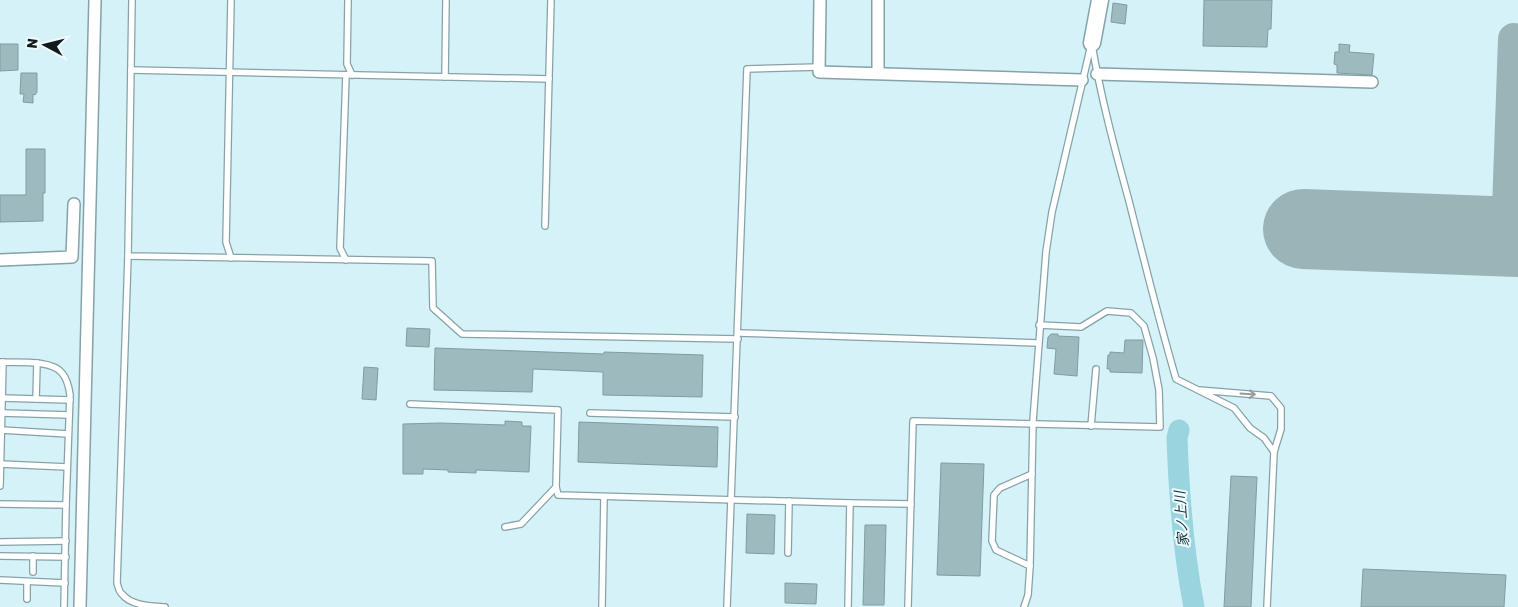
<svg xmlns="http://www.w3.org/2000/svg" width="1518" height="607" font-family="Rubik,'Noto Sans JP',sans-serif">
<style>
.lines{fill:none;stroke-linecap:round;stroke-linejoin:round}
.river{stroke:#9ad4de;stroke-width:21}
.taxiway{stroke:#9bb4b8;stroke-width:32}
.runway{stroke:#9bb4b8;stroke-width:80}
.building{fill:#9dbabf;stroke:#7f9ca1}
.lane-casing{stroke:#86a2a7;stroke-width:8}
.street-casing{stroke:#86a2a7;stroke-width:14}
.secondary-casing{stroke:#86a2a7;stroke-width:19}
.lane{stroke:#fff;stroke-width:5.5}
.street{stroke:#fff;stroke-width:11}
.secondary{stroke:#fff;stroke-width:16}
.oneway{stroke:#94999a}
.labels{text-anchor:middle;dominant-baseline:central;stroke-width:4;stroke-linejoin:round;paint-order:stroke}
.water-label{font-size:14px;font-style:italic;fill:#143237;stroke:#effbfe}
</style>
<rect width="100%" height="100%" fill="#d4f2f8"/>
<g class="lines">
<path class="river" d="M1179,430L1177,438C1179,495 1183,551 1194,607"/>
<path class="taxiway" d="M1507,237L1514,39"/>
<path class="runway" d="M1303,229L1518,237"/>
</g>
<g class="building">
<path d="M1204,0H1272L1271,29H1268L1267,47L1203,46Z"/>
<path d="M1113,3L1127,5L1125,24L1111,22Z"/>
<path d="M0,44H18V70L0,71Z"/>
<path d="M1339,44L1350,45L1349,52L1374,54L1372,75L1337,73V65L1334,64L1335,52H1339Z"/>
<path d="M21,73H37V92L35,95L33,94V103L23,102L24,94H20Z"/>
<path d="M26,149H45V193H43V221L0,222V195H26Z"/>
<path d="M407,328L430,329L429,347L406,346Z"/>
<path d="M1051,334H1058V336L1079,337L1077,376L1054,374L1056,349L1047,348L1048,337Z"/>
<path d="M1125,340H1143L1142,373L1110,372V369H1107L1108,355H1110V352L1124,353Z"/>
<path d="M435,348L604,354V352L703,355L702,397L603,395V372L533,369L532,392L434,390Z"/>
<path d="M364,367L378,368L376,400L362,399Z"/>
<path d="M505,421L522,422V426H531L529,472L476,470V473L448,472V470L423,469V474H403V424L440,423L505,425Z"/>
<path d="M579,422L718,427L717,467L578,462Z"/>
<path d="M941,463L984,464L980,576L937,575Z"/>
<path d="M1231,476L1257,477L1251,607H1224Z"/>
<path d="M747,514L775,515L774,554L746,553Z"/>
<path d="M865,525H886L884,605H863Z"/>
<path d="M1363,569L1506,575L1504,607H1361Z"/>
<path d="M785,583L817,584L816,604L785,603Z"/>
</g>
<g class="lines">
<defs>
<g id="lane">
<path d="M132,0L128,256L432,261L433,308L462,334L738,339"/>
<path d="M348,0L347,64L352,75"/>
<path d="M1092,45C1101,98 1115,150 1129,201C1144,261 1159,320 1176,379L1234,408L1250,428L1264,438L1274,452L1281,429V408L1271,396L1199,390"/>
<path d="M131,70L549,79"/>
<path d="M346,75L340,248L346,260"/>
<path d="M445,77L446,0"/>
<path d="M545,226L551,0"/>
<path d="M128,256L117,583C118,586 119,592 122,594C131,606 152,606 165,607"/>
<path d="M231,258L226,242L231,0"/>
<path d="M738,333L1038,343"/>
<path d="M0,362C16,363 51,359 62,373C67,379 69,387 70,395L66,505L64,607"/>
<path d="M2,398L70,400"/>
<path d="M36,399L37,363"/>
<path d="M410,404L558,410L556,487L558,495L850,503L848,607"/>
<path d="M2,413L69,415"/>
<path d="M590,413L735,417"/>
<path d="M1091,426L1096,369"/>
<path d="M1,430L68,434"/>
<path d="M0,464L67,467"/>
<path d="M0,486L3,362"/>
<path d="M850,503L911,504"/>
<path d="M0,504L66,505"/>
<path d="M505,527L521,524L556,487"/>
<path d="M0,542L66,541"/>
<path d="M788,553L789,501"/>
<path d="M0,556L66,557"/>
<path d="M1030,566L996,550L992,541L994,495L1000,488L1032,474"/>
<path d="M33,572V556"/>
<path d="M0,580L65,583"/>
<path d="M27,599V582"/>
<path d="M602,607L604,497"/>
<path d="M727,607L747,69L819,67"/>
<path d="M908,607L913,421L1160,427L1159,390L1153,358L1144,326L1131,313L1107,311L1081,327L1039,325"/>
<path d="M1024,607L1028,595L1030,566L1033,421L1046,252L1052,212L1091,45"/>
<path d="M1267,607L1274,452"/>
</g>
<g id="street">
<path d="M820,0L819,72L1082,80"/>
<path d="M878,0V73"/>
<path d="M1097,74L1372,82"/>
<path d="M0,260L72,257L74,204"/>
<path d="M80,607L95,0"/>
</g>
<path id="secondary" d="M1092,43L1100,0"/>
</defs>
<use href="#lane" class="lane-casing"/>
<use href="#street" class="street-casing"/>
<use href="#secondary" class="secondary-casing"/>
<use href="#lane" class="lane"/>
<use href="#street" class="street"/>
<use href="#secondary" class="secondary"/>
</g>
<defs><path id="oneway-shaft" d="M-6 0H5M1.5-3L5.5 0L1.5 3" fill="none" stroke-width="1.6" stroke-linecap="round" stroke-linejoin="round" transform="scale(1.25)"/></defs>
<use class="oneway" href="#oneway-shaft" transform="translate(1248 394) rotate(4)"/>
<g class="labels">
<g class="water-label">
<text transform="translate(1182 519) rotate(-94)">家ノ上川</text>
</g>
</g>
<g transform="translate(45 45) rotate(277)" stroke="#effbfe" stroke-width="4" paint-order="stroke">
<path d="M0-4L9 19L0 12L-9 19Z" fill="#111c1e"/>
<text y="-8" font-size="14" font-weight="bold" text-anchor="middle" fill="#111c1e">N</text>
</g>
</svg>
